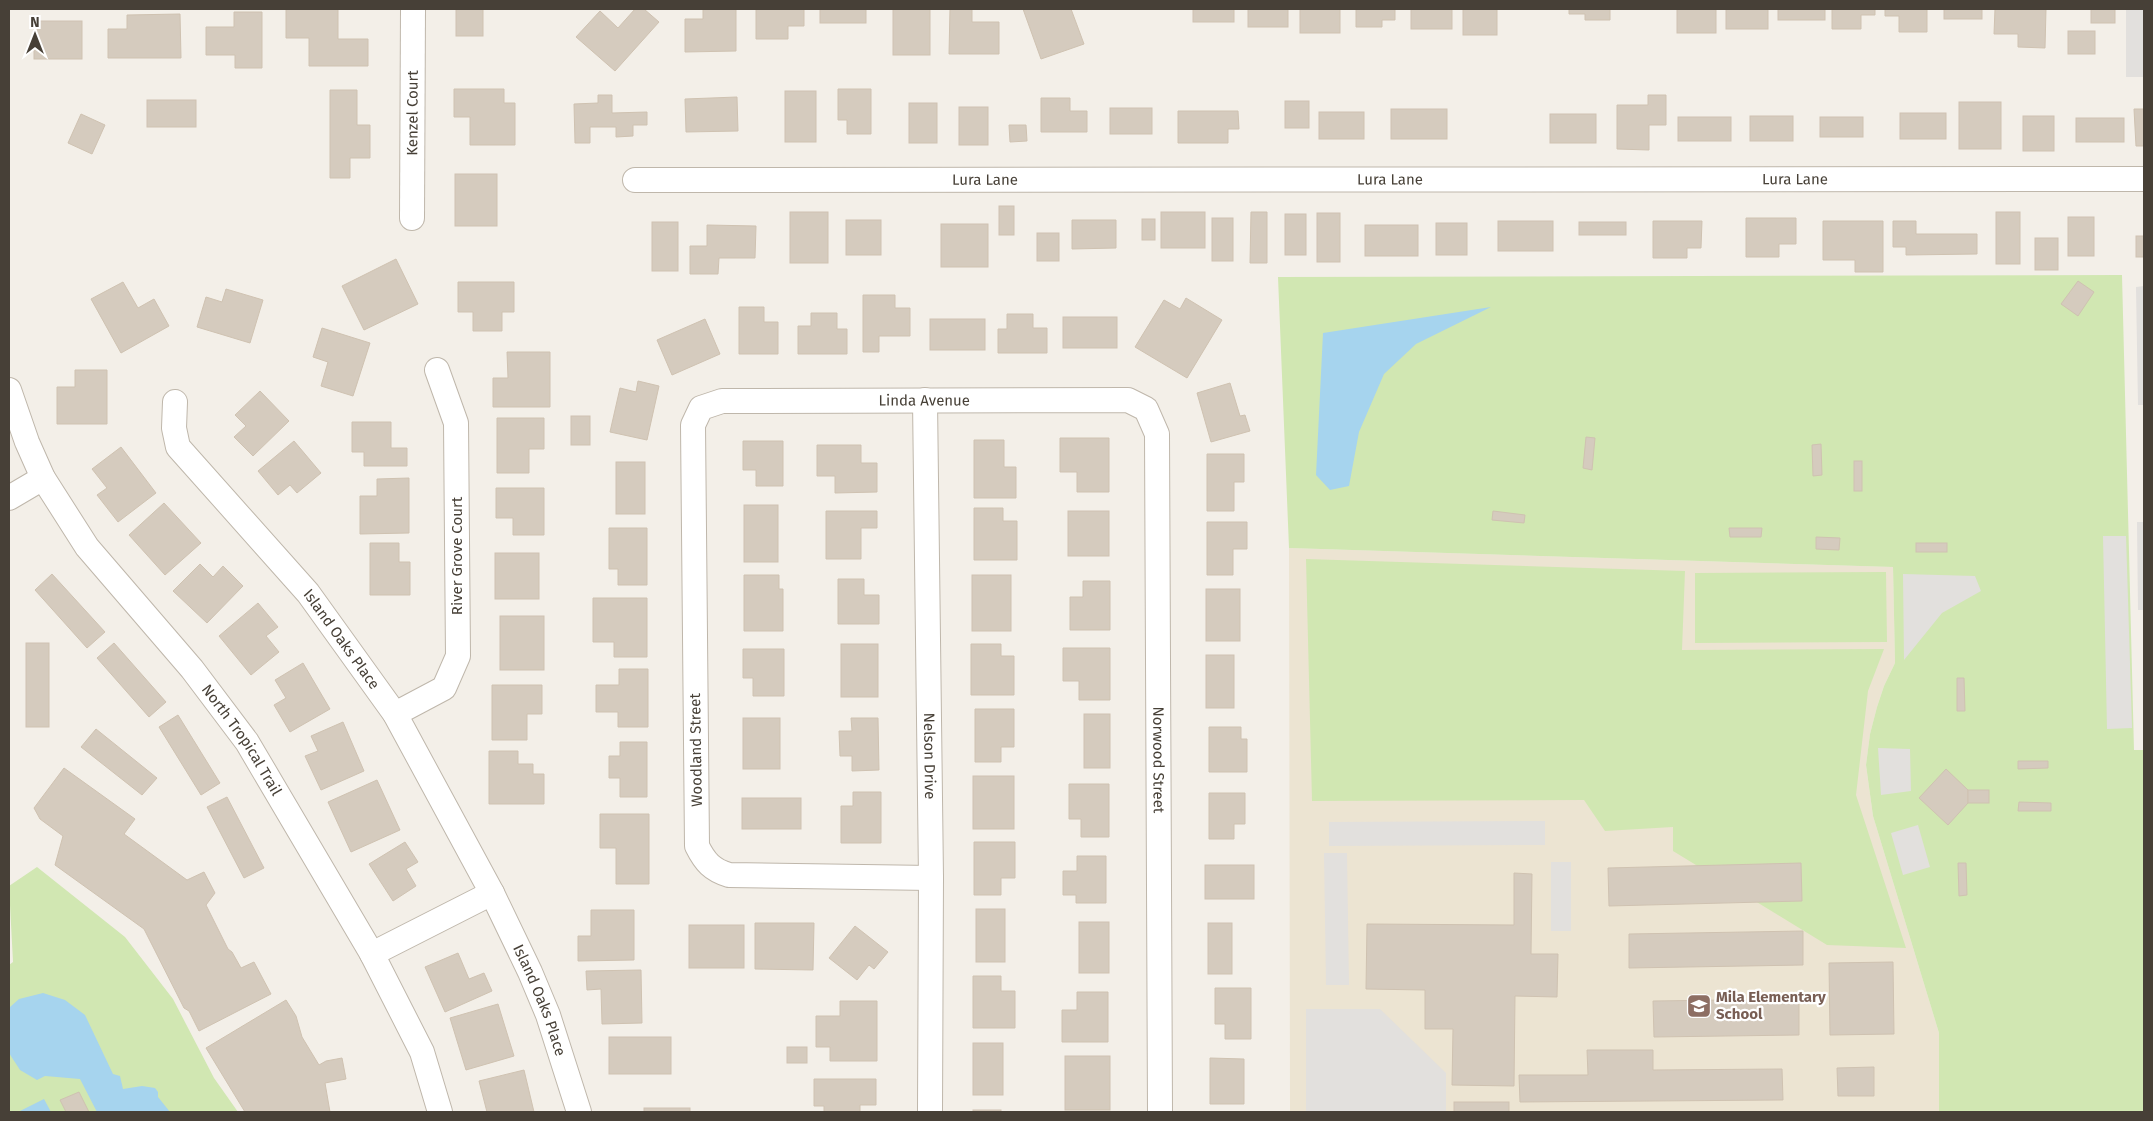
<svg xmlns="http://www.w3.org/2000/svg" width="2153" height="1121" font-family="'Fira Sans',sans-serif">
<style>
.education{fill:#ece4d2}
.green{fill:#d1e7b2}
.parking{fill:#e2e0dd}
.water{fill:#a6d4ee}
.building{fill:#d5cbbe;stroke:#cfc2b1}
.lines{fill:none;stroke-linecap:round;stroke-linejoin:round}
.minor-casing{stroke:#bfb7ab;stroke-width:26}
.minor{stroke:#fff;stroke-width:24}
.labels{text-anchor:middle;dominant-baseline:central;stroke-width:4.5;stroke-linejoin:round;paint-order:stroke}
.street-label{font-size:15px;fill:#474037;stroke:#fff}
.education-label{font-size:15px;font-weight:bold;fill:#785e54;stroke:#fff;text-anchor:start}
</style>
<rect width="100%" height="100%" fill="#f3efe8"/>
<path class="education" d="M1289,548L1893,567L1895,663L1884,686L1877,707L1870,734L1866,765L1873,816L1939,1033V1112H1290Z"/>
<g class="green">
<path d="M2122,275L2134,750H2144V1112H1939V1033L1873,816L1866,765L1870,734L1877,707L1884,686L1895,663L1893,567L1289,548L1278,277Z"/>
<path d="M1306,559L1685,571L1682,650L1884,649L1868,691L1856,795L1906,948L1827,945L1673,851V827L1605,831L1584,800L1312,801Z"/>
<path d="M1886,572L1887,642L1695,643V573Z"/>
<path d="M37,867L125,937L173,999L214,1078L238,1112H9V965L13,962L9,886Z"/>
</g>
<g class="parking">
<rect x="2126" y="9" width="18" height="68"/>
<path d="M2144,286V405H2138L2136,287Z"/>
<path d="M2137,522H2144V610H2138Z"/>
<path d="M2103,536H2126L2132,728L2107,729Z"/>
<path d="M1903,574L1975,576L1981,591L1942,613L1904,660Z"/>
<path d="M1878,748L1910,749L1911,791L1881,795Z"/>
<path d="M1545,821V845L1329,846V822Z"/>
<path d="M1918,825L1930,867L1903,875L1891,833Z"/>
<path d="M1324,853H1347L1349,985H1326Z"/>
<rect x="1551" y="862" width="20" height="69"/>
<path d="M1306,1009H1380L1446,1073V1112H1306Z"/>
</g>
<g class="water">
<path d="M1491,307L1416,344L1384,374L1359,432L1349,486L1330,490L1316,475L1323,333Z"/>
<path d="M43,993L65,1000L85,1015L113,1074L120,1076L123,1089L142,1086L155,1088L158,1092V1097L170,1112H97L80,1079L45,1076L37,1080L20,1070L9,1053V1008L19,999Z"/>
<path d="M44,1099L51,1112H18Z"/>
</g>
<g class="building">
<path d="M286,9H338V39H368V66H309V38H286Z"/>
<rect x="456" y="9" width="27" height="27"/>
<path d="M635,9H644L659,22L615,71L576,37L600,11L618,28Z"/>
<path d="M703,9H736V51L685,52V19H703Z"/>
<path d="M756,9H804V26H788V39H756Z"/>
<rect x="820" y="9" width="46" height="14"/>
<rect x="893" y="9" width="37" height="46"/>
<path d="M950,9H972V22H999V54H949Z"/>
<path d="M1023,9H1071L1084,44L1041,59Z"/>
<rect x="1193" y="9" width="41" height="13"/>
<rect x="1248" y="9" width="40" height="18"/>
<rect x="1300" y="9" width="40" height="24"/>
<path d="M1356,9H1395V20H1382V27H1356Z"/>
<rect x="1411" y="9" width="41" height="20"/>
<rect x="1463" y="9" width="34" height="26"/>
<path d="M1569,9H1610V20H1585V14H1569Z"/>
<rect x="1677" y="9" width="39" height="24"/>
<rect x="1726" y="9" width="42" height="20"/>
<rect x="1778" y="9" width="47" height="11"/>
<path d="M1832,9H1875V15H1861V29H1832Z"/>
<path d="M1885,9H1927V32H1899V16H1885Z"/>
<rect x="1944" y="9" width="38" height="10"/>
<path d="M1995,9H2046L2045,48L2018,47V34H1994Z"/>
<rect x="2091" y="9" width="24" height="14"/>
<path d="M234,12H262V68H235V55H206V27H234Z"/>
<path d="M180,14L181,58H108V29H127V15Z"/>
<rect x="34" y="21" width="48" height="38"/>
<rect x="2068" y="31" width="27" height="23"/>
<path d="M454,89H504V103H515V145H470V117H454Z"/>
<path d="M838,89H871V134H847V120H838Z"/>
<path d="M330,90H357V125H370V158H350V178H330Z"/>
<rect x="785" y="91" width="31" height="51"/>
<path d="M598,95H612V113L647,112V125H633V136L616,137V127H590V143H575L574,104L598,103Z"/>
<path d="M1648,95H1666V125H1649V150L1617,149V105H1648Z"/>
<path d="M737,97L738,131L686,132L685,99Z"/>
<path d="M1041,98H1070V111H1087V132H1041Z"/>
<rect x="147" y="100" width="49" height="27"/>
<rect x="1285" y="101" width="24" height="27"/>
<rect x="1959" y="102" width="42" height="47"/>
<rect x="909" y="103" width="28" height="40"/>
<rect x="959" y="107" width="29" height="38"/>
<rect x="1110" y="108" width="42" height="26"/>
<rect x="1391" y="109" width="56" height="30"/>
<path d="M2134,109H2144V146H2136Z"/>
<path d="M1178,111H1238L1239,129H1228V143H1178Z"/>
<rect x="1319" y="112" width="45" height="27"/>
<rect x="1900" y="113" width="46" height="26"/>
<path d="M81,114L105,125L92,154L68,143Z"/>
<rect x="1550" y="114" width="46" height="29"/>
<rect x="1750" y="116" width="43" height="25"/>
<rect x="2023" y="116" width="31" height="35"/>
<rect x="1678" y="117" width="53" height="24"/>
<rect x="1820" y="117" width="43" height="20"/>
<rect x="2076" y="118" width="48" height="24"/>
<path d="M1009,125H1026L1027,141L1010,142Z"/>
<rect x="455" y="174" width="42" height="52"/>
<rect x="999" y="206" width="15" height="29"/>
<rect x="790" y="212" width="38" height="51"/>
<rect x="1161" y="212" width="44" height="36"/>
<path d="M1251,212H1267V263H1250Z"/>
<rect x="1996" y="212" width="24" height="52"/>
<rect x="1317" y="213" width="23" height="49"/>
<rect x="1285" y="214" width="21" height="41"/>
<rect x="2068" y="217" width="26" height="39"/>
<rect x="1212" y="218" width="21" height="43"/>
<path d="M1746,218H1796V244H1779V257H1746Z"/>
<rect x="1142" y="219" width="13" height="21"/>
<rect x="846" y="220" width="35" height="35"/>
<path d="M1072,220H1116V248L1072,249Z"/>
<rect x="1498" y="221" width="55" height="30"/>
<path d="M1653,221H1702L1701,248H1687V258H1653Z"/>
<path d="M1823,221H1883V272H1855V260H1823Z"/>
<path d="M1893,221H1916V234H1977V254L1906,255V247H1893Z"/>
<rect x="652" y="222" width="26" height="49"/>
<rect x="1579" y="222" width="47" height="13"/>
<rect x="1436" y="223" width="31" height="32"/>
<rect x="941" y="224" width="47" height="43"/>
<path d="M707,225L756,226L755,258H719L718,274H690V246H707Z"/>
<rect x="1365" y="225" width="53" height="31"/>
<rect x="1037" y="233" width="22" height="28"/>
<rect x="2136" y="236" width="8" height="21"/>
<rect x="2035" y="238" width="23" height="32"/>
<path d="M396,259L418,304L364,330L342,286Z"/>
<path d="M2078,281L2094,292L2078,316L2061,304Z"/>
<path d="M123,282L138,308L154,299L169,326L121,353L91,299Z"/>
<path d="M458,282H514V312H502V331H473V312H458Z"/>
<path d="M226,289L263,300L250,343L197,327L206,297L222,302Z"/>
<path d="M863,295H895V308H910V336H879V352H863Z"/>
<path d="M1186,298L1222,320L1187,378L1135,347L1164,300L1180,309Z"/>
<path d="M739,307H764V322H778V354H739Z"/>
<path d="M811,313H837V329H847V354H798V326H811Z"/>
<path d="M1007,314H1033V328H1047V353H998V329H1007Z"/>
<rect x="1063" y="317" width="54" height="31"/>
<path d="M705,319L720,354L672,375L657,340Z"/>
<rect x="930" y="319" width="55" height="31"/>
<path d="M322,328L370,343L353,396L321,386L328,362L313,357Z"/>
<path d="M507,352H550V407H493V378H508Z"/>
<path d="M75,370H107V424H57V387H75Z"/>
<path d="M638,381L659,386L647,440L610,432L620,388L636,392Z"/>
<path d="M1230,383L1240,416L1245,415L1250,431L1211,442L1197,393Z"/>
<path d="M260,391L289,421L253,456L234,437L246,426L235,415Z"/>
<rect x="571" y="416" width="19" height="29"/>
<path d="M497,418H544V449H529V473H497Z"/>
<path d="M352,422H391V448H407V466H364V452H352Z"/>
<path d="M1586,437L1595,438L1592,470L1583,468Z"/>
<path d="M1060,438H1109V492H1077V472H1060Z"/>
<path d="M974,440H1004V467H1016V498H974Z"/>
<path d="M294,441L321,473L297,493L290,485L278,495L258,471Z"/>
<path d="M743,441H783V486H756V470H743Z"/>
<path d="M1821,444L1822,475L1813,476L1812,445Z"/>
<path d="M817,445H861V463H877V492L835,493V476H817Z"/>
<path d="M121,447L156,493L118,522L97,495L107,488L92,469Z"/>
<path d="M1207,454H1244V482H1234V511H1207Z"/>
<rect x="1854" y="461" width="8" height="30"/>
<rect x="616" y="462" width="29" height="52"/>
<path d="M409,478V533L360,534V496H377V479Z"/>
<path d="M496,488H544V535H513V518H496Z"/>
<path d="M164,503L201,543L165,575L129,535Z"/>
<rect x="744" y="505" width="34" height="57"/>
<path d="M974,508H1003V521H1017V560H974Z"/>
<path d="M826,511H877V528H861V559H826Z"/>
<rect x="1068" y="511" width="41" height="45"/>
<path d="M1493,511L1525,515L1524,523L1492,520Z"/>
<path d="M1207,522H1247V549H1233V575H1207Z"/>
<path d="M609,528H647V585H618V569H609Z"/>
<path d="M1729,528H1762L1761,537H1730Z"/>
<path d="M1816,537L1840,538L1839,550L1816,549Z"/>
<path d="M370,543H399V562H410V595H370Z"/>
<rect x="1916" y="543" width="31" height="9"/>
<rect x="495" y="553" width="44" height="46"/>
<path d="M200,564L213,577L223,566L243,586L207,623L173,591Z"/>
<path d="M52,574L105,632L87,648L35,590Z"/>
<path d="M744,575H779V589H783V631H744Z"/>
<rect x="972" y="575" width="39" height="56"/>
<path d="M838,579H864V595H879V624H838Z"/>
<path d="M1083,581H1110V630H1070V597H1083Z"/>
<rect x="1206" y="589" width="34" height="52"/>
<path d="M593,598H647V657H614V642H593Z"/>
<path d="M258,603L278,627L266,636L279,652L251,675L219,636Z"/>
<rect x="500" y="616" width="44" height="54"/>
<rect x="26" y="643" width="23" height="84"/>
<path d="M114,643L166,702L149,717L97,658Z"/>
<rect x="841" y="644" width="37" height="53"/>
<path d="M971,644H1001V656H1014V695H971Z"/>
<path d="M1063,648H1110V700H1079V681H1063Z"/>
<path d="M743,649H784V696H753V678H743Z"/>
<rect x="1206" y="655" width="28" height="53"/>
<path d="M303,663L330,709L290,732L274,705L286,698L275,680Z"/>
<path d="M619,669H648V727H618V712H596V685H619Z"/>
<path d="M1957,678H1964L1965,711H1957Z"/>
<path d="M492,685H542V714H527V740H492Z"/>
<path d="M975,709H1014V747H1001V762H975Z"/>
<rect x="1084" y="714" width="26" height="54"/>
<path d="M178,715L220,783L201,795L159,727Z"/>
<rect x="743" y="718" width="37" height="51"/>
<path d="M851,718H878L879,770L852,771V756H840L839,731H852Z"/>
<path d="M343,722L364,771L321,790L305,756L318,751L311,736Z"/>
<path d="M1209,727H1241V739H1247V772H1209Z"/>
<path d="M96,729L157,778L142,795L81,747Z"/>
<path d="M620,742H647V797H620V778H609V756H620Z"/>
<path d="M489,751H518V764H533V774H544V804H489Z"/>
<path d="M2018,761H2048V768L2018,769Z"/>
<path d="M64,768L135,819L124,834L187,880L204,872L215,893L206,905L228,949L232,952L241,968L254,962L271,994L199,1031L189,1011L184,1008L144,929L55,865L63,836L40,819L34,808Z"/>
<path d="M1946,769L1968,790V803L1948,825L1919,798Z"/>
<rect x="973" y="776" width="41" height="53"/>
<path d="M377,780L400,830L351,852L328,802Z"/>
<path d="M1069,784H1109V837H1081V819H1069Z"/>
<rect x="1968" y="790" width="21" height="13"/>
<path d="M853,792H881V843H841V806H853Z"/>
<path d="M1209,793H1245V824H1234V839H1209Z"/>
<path d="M227,797L264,868L244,878L207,807Z"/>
<rect x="742" y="798" width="59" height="31"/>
<path d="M2019,802L2051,803V811H2018Z"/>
<path d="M600,814H649V884H616V848H600Z"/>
<path d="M405,842L418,862L406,869L416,886L393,901L369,864Z"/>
<path d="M974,842H1015V878H1001V895H974Z"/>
<path d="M1077,856H1106V903H1076V895H1063V871H1077Z"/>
<path d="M1801,863L1802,901L1609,906L1608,868Z"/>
<path d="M1958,863H1966L1967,895L1959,896Z"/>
<rect x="1205" y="865" width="49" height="34"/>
<path d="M1514,873L1532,874L1531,954H1558L1557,997L1515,996L1514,1086L1452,1085L1453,1029H1425V990L1366,989L1367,924L1514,925Z"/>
<rect x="976" y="909" width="29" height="53"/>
<path d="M591,910H634V960L578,961V936H591Z"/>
<rect x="1079" y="922" width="30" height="51"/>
<path d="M755,923H814L813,970L755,969Z"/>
<rect x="1208" y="923" width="24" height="51"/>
<rect x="689" y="925" width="55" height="43"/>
<path d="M855,926L888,952L874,969L869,965L857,980L829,958Z"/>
<path d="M1803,931V965L1629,968V934Z"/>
<path d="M458,953L469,979L484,973L492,991L445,1012L425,967Z"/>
<path d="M1893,962L1894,1034L1830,1035L1829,963Z"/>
<path d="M641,970L642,1023L602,1024L601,989L587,990L586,971Z"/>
<path d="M973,976H1001V991H1015V1028H973Z"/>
<path d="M1215,988H1251V1039H1225V1024H1215Z"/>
<path d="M1077,992H1108V1042H1062V1010H1077Z"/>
<path d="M1799,999V1035L1654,1037L1653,1001Z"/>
<path d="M286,1000L296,1016L302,1037L319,1065L326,1061L342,1058L346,1079L325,1083L330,1112H245L206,1048Z"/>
<path d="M840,1001H877V1061H830V1047H816V1016H840Z"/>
<path d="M498,1004L514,1056L466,1070L450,1018Z"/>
<rect x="609" y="1037" width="62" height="37"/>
<rect x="973" y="1043" width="30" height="52"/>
<rect x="787" y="1047" width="20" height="16"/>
<path d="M1587,1050H1653V1070L1782,1069L1783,1100L1520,1102L1519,1075H1588Z"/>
<rect x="1065" y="1056" width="45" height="54"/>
<path d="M1210,1058L1244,1059V1104H1210Z"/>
<path d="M1874,1067V1096H1838L1837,1068Z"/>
<path d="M524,1070L534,1112H487L479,1081Z"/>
<path d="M814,1079H876V1105H860V1112H824V1106H814Z"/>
<path d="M79,1092L89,1112H66L60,1100Z"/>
<rect x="1454" y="1102" width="55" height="10"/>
<rect x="644" y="1108" width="46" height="4"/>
<rect x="973" y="1110" width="28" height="2"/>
</g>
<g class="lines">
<defs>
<g id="minor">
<path id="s1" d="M635,180L2144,179"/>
<path id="s2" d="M412,218L413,9"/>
<path id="s3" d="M9,390L27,442L43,478L87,547L192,669L247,742L372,954L422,1052L440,1112"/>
<path id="s4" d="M925,400L931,878L930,1112"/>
<path id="s5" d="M175,402L174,428L178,447L308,593L395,714L492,893L530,972L548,1015L579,1112"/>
<path d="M9,498L43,478"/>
<path d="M395,714L444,688L458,656L456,423L437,370"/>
<path id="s6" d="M931,878L729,875C712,870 705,862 697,846L693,425L701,408L722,401L1128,400L1146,409L1157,434L1160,1112"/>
<path d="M372,954L492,893"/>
</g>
</defs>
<use href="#minor" class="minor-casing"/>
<use href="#minor" class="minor"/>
</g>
<defs>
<symbol id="school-square" viewBox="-11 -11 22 22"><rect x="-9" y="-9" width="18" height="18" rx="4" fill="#8d6e63" stroke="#fff"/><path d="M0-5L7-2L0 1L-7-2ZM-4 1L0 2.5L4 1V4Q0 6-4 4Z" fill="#fff"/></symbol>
</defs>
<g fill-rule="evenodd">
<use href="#school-square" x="1685" y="992" width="28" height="28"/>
</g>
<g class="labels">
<g class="street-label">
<text stroke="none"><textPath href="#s2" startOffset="105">Kenzel Court</textPath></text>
<text stroke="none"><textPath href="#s1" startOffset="1160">Lura Lane</textPath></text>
<text stroke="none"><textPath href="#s1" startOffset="350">Lura Lane</textPath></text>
<text stroke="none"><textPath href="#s1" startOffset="755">Lura Lane</textPath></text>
<text stroke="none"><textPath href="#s6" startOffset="911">Linda Avenue</textPath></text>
<text transform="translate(457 556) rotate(-90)">River Grove Court</text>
<text stroke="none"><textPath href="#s5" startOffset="298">Island Oaks Place</textPath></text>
<text stroke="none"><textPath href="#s3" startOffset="424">North Tropical Trail</textPath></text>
<text transform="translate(696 750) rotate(-91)">Woodland Street</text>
<text stroke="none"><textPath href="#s4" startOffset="356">Nelson Drive</textPath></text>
<text stroke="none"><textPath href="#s6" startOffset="1488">Norwood Street</textPath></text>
<text stroke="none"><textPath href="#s5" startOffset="711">Island Oaks Place</textPath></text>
</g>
<g class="education-label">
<text x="1716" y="997">Mila Elementary<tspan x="1716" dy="17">School</tspan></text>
</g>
</g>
<rect width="2153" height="1121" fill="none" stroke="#474037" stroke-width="20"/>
<g transform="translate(35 35)" stroke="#ffffff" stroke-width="4" paint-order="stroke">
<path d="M0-4L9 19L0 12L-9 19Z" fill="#474037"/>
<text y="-8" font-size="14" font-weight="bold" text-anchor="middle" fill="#474037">N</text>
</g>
</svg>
